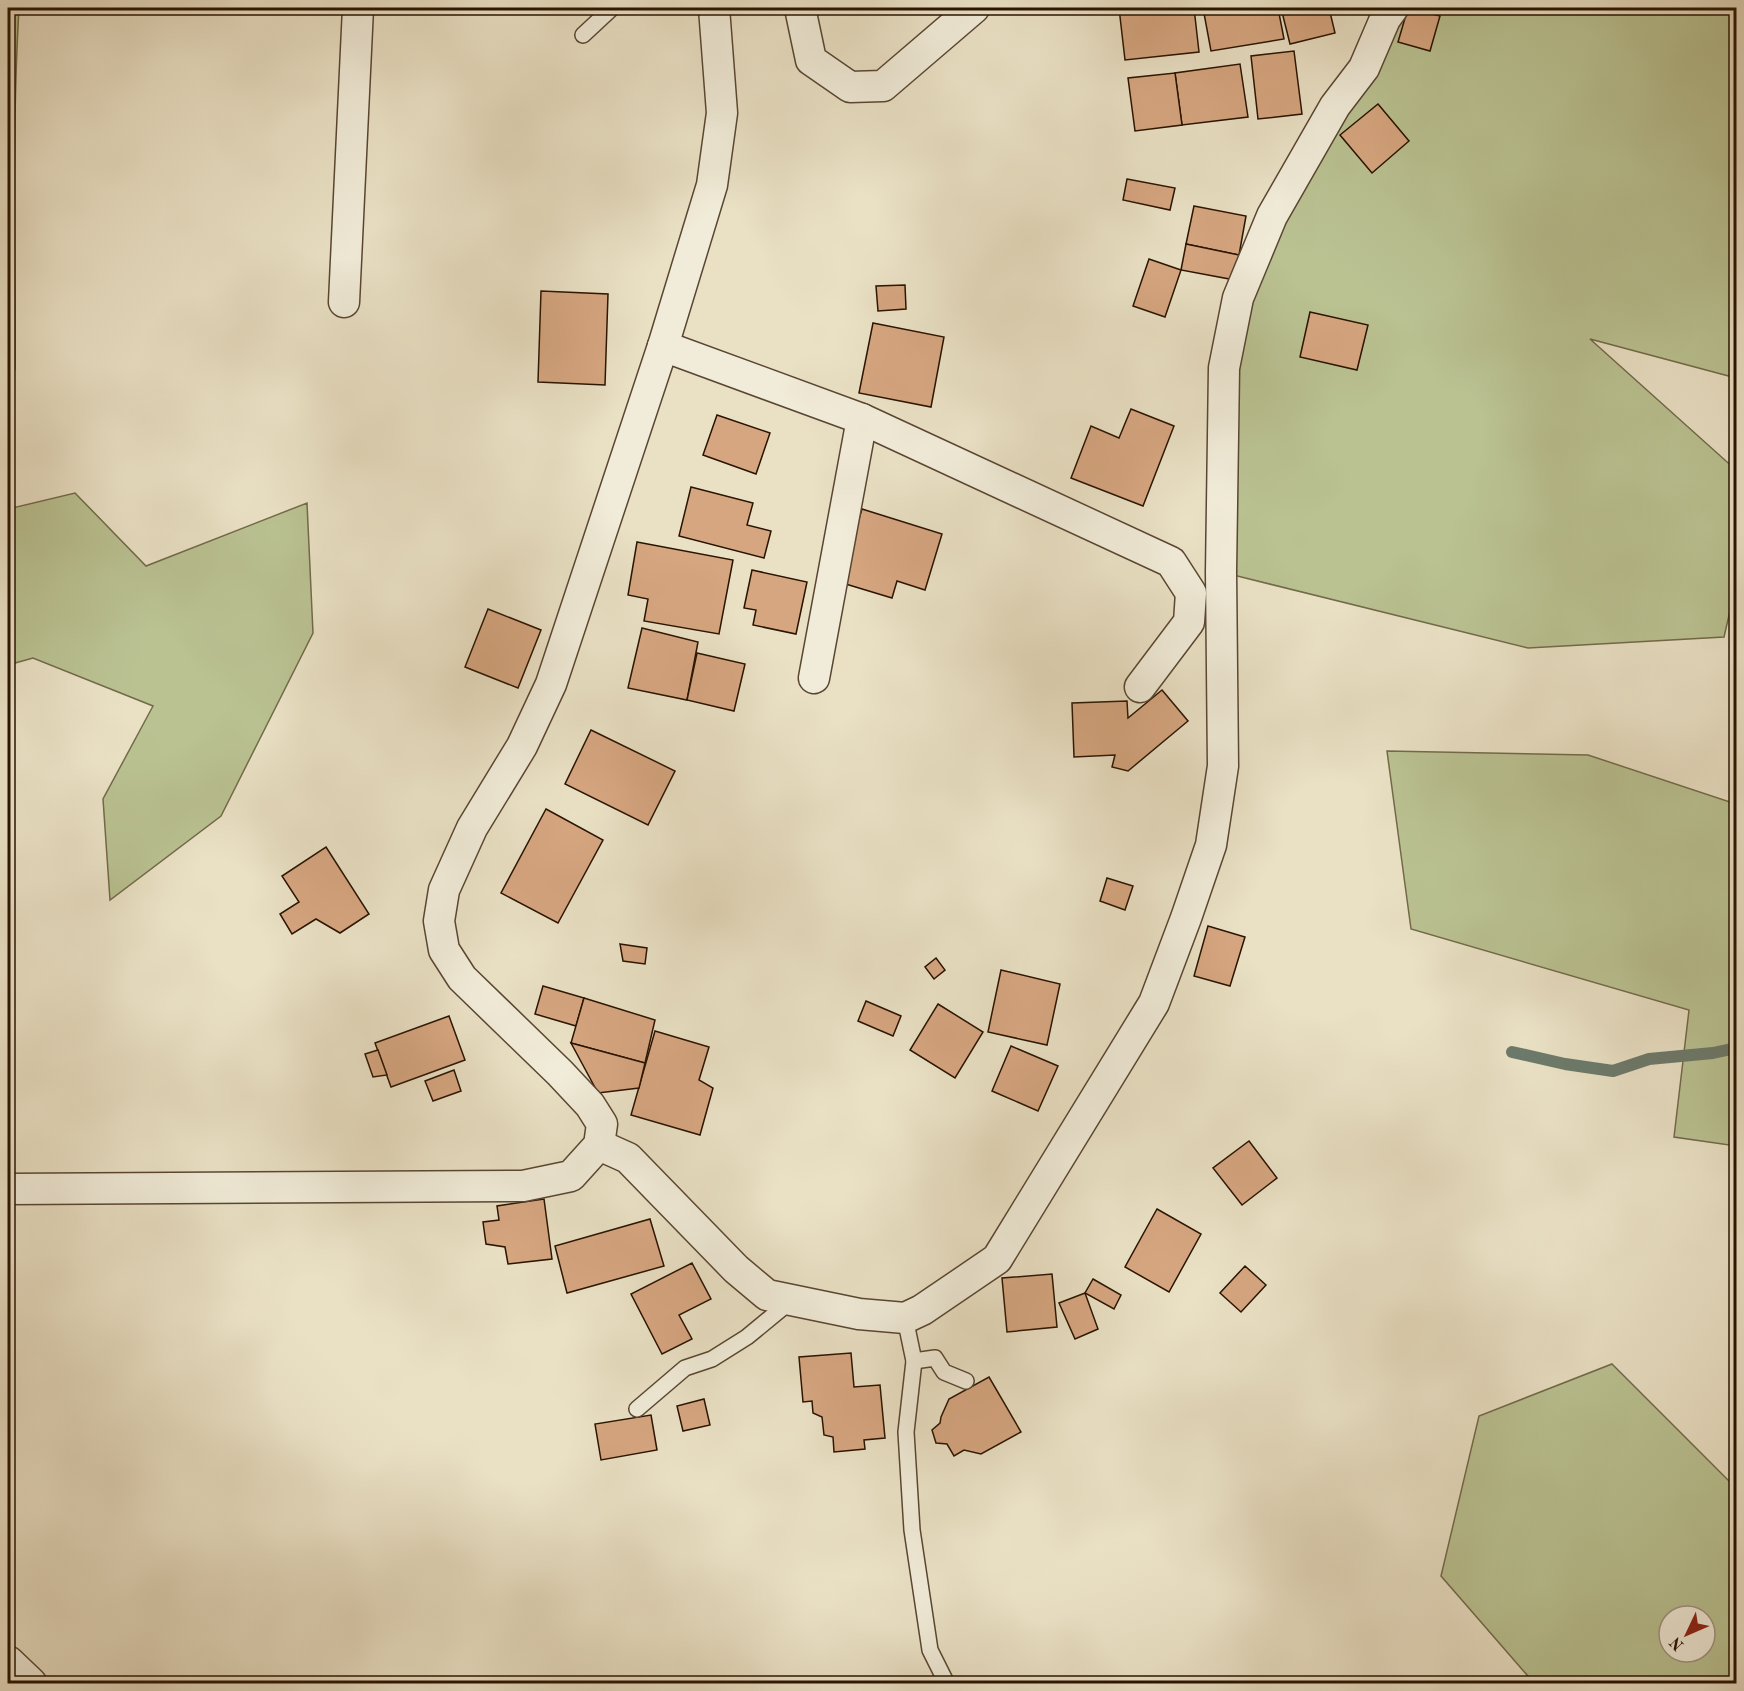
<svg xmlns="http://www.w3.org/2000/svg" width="1744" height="1691" font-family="'Old Standard TT',serif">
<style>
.green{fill:#bac292;stroke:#726a4a;stroke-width:1.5;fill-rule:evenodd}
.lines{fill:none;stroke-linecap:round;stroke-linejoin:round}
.stream{stroke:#6c7a6b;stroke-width:12}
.building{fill:#d6a680;stroke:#291301;stroke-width:1.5}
.service-casing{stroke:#594632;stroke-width:18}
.minor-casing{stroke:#594632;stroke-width:33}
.tertiary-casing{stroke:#594632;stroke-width:36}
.service{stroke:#f1ecd9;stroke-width:15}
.minor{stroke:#f1ecd9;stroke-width:30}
.tertiary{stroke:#f1ecd9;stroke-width:33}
</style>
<rect width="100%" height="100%" fill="#eae1c5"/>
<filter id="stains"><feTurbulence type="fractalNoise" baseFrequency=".00333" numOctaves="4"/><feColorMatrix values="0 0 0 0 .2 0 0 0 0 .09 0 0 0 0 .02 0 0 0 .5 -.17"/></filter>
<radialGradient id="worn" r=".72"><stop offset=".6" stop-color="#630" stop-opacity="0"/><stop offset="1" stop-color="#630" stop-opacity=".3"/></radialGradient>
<g class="green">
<path d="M8,8H19C12,128 15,248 15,369L8,390Z"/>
<path d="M1393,8H1736V378L1590,339L1736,470V585L1724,637L1528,648L1221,572L1238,298Z"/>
<path d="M75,493L146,566L307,503L313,633L221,816L110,900L103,799L153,706L33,658L8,665V509Z"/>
<path d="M1387,751L1588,755L1736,804V1146L1674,1137L1689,1010L1411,929Z"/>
<path d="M1612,1364L1736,1488V1683H1534L1441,1576L1479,1416ZM1669,1616H1705V1652H1669Z"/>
</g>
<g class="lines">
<path class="stream" d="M1512,1052L1565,1064L1613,1071L1649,1059L1713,1053L1736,1048"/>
</g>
<g class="building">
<path d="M1119,8H1194L1199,52L1125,60Z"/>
<path d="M1203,8H1278L1284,39L1211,51Z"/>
<path d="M1281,8H1329L1335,33L1290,44Z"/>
<path d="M1408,8L1440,16L1430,51L1398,42Z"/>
<path d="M1294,51L1302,114L1258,119L1251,56Z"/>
<path d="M1240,64L1248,117L1182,125L1175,73Z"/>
<path d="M1175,73L1182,125L1135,131L1128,78Z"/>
<path d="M1378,104L1409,141L1372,173L1340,135Z"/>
<path d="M1127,179L1175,188L1170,210L1123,200Z"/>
<path d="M1194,206L1246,216L1239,255L1186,244Z"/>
<path d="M1186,244L1239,255L1235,280L1181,270Z"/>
<path d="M1149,259L1181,270L1165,317L1133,306Z"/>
<path d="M905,285L906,309L878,311L876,286Z"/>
<path d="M541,291L608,294L605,385L538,382Z"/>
<path d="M1310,312L1368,325L1357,370L1300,357Z"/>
<path d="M873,323L944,337L931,407L859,393Z"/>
<path d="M1131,409L1174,426L1143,506L1071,478L1091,426L1119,438Z"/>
<path d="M717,415L770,433L756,474L703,455Z"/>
<path d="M691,487L753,503L747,525L771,531L764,558L679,536Z"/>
<path d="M862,509L942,534L925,590L897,581L892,598L839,582Z"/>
<path d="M637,542L733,560L719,634L644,621L648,599L628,595Z"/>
<path d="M752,570L807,582L796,634L753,625L756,610L744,608Z"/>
<path d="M488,609L541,630L518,688L465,667Z"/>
<path d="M642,628L698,642L687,700L628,688Z"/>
<path d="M697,653L745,664L734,711L687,700Z"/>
<path d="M1162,690L1188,721L1128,771L1112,767L1115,755L1074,757L1072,703L1127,701L1128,718Z"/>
<path d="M591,730L675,771L648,825L565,784Z"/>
<path d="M546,809L603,840L558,923L501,893Z"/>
<path d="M326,847L369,914L340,933L316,919L292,934L280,914L299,902L282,876Z"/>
<path d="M1107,878L1133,886L1125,910L1100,901Z"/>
<path d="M1208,926L1245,937L1230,986L1194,976Z"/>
<path d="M620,944L647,948L645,964L623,961Z"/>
<path d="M936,958L945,970L934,979L925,967Z"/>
<path d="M1001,970L1060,984L1047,1045L988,1032Z"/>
<path d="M543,986L584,998L576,1026L535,1014Z"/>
<path d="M584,998L655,1020L645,1063L571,1043Z"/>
<path d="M866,1001L901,1016L893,1036L858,1021Z"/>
<path d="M938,1004L983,1032L955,1078L910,1050Z"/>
<path d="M449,1016L465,1060L391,1087L375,1043Z"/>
<path d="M655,1031L709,1047L699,1080L713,1088L700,1135L631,1115Z"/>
<path d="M571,1043L645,1063L639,1088L598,1093Z"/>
<path d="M1011,1046L1058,1066L1038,1111L992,1091Z"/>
<path d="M378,1050L387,1075L373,1077L365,1054Z"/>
<path d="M454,1070L461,1091L433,1101L425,1081Z"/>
<path d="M1249,1141L1277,1178L1242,1205L1213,1168Z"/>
<path d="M544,1199L552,1259L508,1264L505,1247L486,1244L483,1222L499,1220L497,1206Z"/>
<path d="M1157,1209L1201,1234L1169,1292L1125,1267Z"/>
<path d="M650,1219L664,1266L567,1293L555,1246Z"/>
<path d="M692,1263L711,1299L679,1315L692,1339L662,1354L631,1294Z"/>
<path d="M1245,1266L1266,1285L1241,1312L1220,1293Z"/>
<path d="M1052,1274L1057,1327L1007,1332L1002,1278Z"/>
<path d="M1093,1279L1121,1295L1114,1309L1085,1293Z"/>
<path d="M1085,1293L1098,1329L1075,1339L1059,1303Z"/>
<path d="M851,1353L854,1387L880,1385L885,1438L864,1440L865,1449L834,1452L833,1437L824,1435L822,1417L813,1413L812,1401L803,1402L799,1357Z"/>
<path d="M989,1377L1021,1432L981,1454L964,1450L954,1456L947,1444L936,1443L932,1430L940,1423L941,1417L949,1399Z"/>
<path d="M704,1399L710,1425L683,1431L677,1406Z"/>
<path d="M651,1415L657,1450L601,1460L595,1424Z"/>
</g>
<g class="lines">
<defs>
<g id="service">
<path d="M583,35L612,8"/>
<path d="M905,1318L914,1361L906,1432L912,1530L930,1650L947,1684"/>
<path d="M914,1361L935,1358L944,1372L966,1381"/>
<path d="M637,1409L685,1368L712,1359L747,1337L792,1300"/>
</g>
<g id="minor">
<path d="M800,8L811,60L850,87L883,86L974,8"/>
<path d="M344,302L358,8"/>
<path d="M663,346L862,419L1171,562L1191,593L1189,622L1140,687"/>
<path d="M814,678L862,419"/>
<path d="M599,1145L628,1158L736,1269L767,1295L859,1314L905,1318L922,1310L997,1259L1154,1003L1186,918L1211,845L1223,766L1221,572L1224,368L1238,298L1272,216L1335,106L1364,68L1385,19L1393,8"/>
<path d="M8,1189L523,1186L571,1176L599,1145L602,1124L590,1105L560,1073L462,978L444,950L439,921L444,890L472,828L522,746L551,684L663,346L712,185L722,113L714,8"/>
</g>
<path id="tertiary" d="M8,1663L30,1684"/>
</defs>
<use href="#service" class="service-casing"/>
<use href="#minor" class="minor-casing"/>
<use href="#tertiary" class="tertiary-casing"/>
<use href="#service" class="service"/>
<use href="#minor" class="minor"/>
<use href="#tertiary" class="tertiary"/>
</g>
<rect width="1744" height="1691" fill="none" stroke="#eae1c5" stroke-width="30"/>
<rect x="9" y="9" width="1726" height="1673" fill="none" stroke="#291301" stroke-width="3"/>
<rect x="15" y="15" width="1714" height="1661" fill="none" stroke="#291301" stroke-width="1.5"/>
<g transform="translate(1687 1634) rotate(226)"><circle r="28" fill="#f1ecd9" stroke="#a19583" stroke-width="1.5"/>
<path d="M0-4.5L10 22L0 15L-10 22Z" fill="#8f2418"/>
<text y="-9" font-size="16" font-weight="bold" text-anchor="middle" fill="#291301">N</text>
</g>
<rect width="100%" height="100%" filter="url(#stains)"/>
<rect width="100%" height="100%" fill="url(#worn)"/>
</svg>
